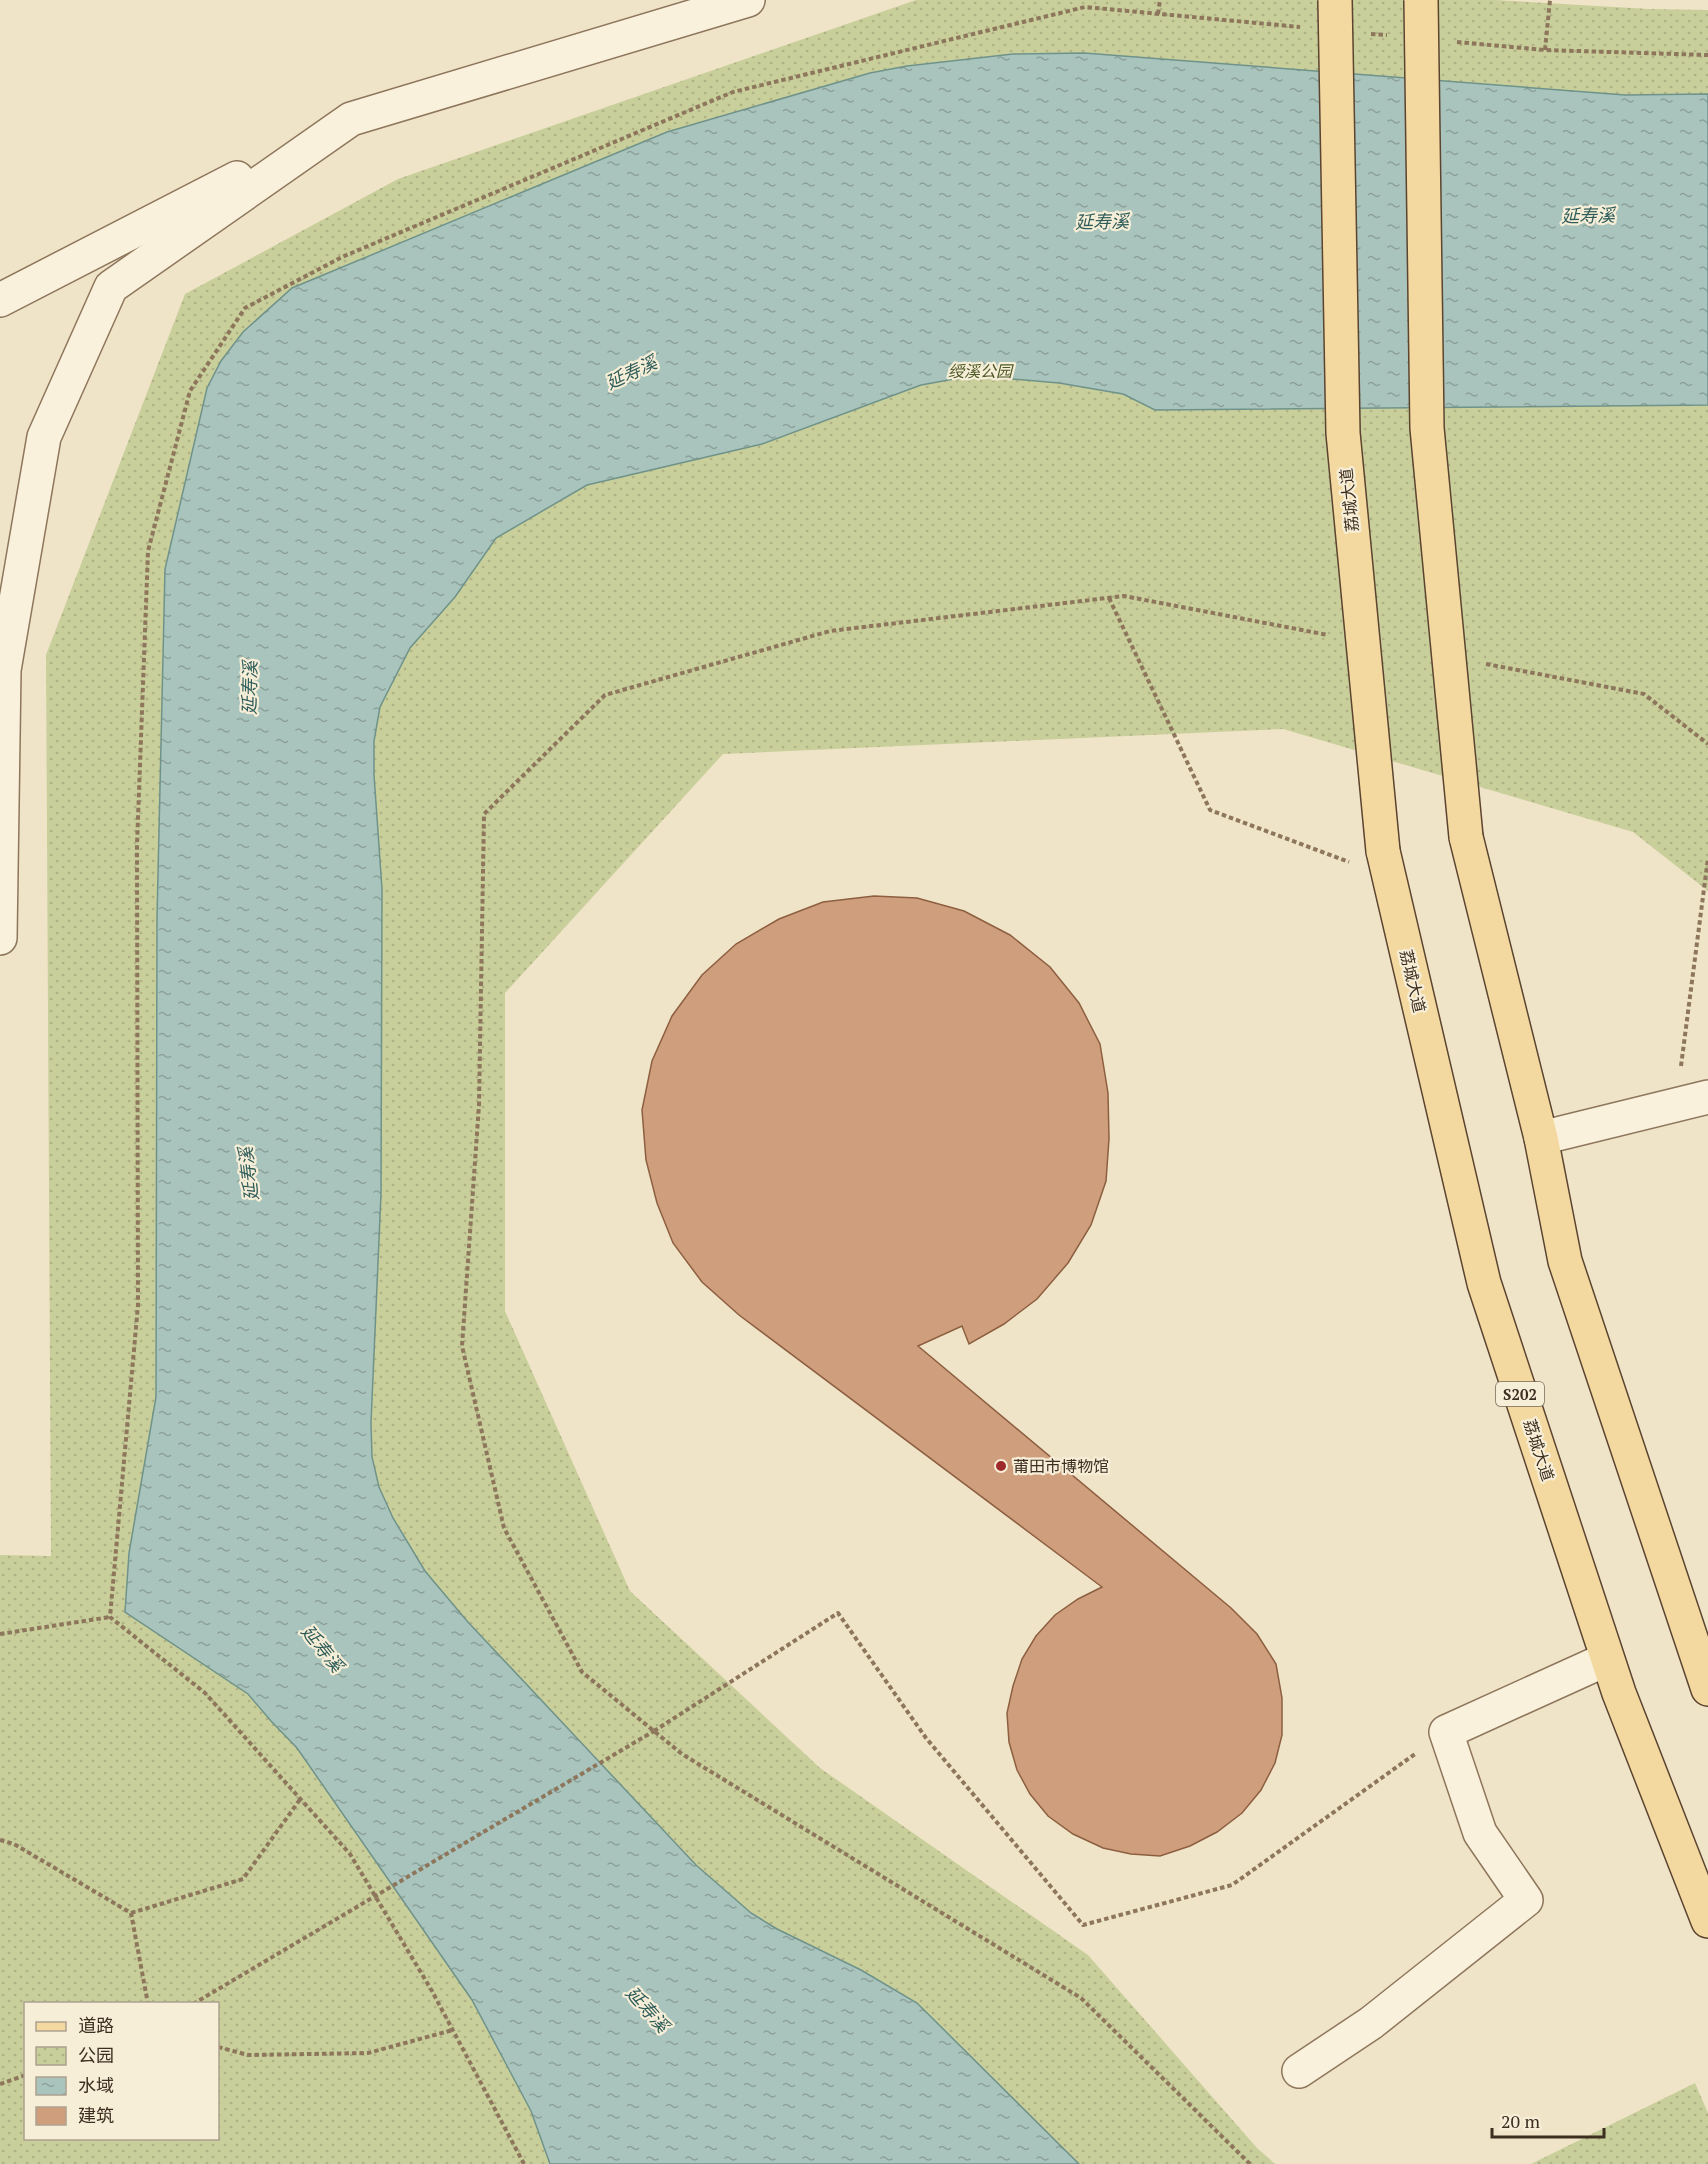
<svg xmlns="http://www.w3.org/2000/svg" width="1708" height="2164" font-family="'PT Serif','Noto Sans SC',serif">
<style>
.park{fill:url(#park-dots);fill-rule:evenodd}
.water{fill:url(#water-ripples);stroke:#6f938a;stroke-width:1.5}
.building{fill:#cf9f7d;stroke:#8d5f41;stroke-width:1.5}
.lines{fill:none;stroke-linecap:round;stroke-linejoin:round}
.minor-casing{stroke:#8d765c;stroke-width:36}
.major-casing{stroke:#5b4430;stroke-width:36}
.path{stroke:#8d765c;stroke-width:4;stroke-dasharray:4.5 3;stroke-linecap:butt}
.minor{stroke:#faf1dc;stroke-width:33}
.major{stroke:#f3d9a0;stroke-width:33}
.major-bridge-casing{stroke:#5b4430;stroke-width:36;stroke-linecap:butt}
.path-bridge{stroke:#8d765c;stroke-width:4;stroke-dasharray:4.5 3;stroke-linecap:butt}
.major-bridge{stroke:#f3d9a0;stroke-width:33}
.poi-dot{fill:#9e2a2b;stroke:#f7eed8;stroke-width:2}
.labels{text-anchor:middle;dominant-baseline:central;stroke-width:4.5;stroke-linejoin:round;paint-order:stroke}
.shield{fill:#f7eed8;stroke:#756857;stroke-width:1.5}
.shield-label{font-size:15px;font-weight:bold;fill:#3d2e20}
.park-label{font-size:16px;font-style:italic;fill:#4d5a26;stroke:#f7eed8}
.street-label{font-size:16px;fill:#3d2e20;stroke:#f7eed8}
.poi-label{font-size:16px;fill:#3d2e20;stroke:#f7eed8;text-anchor:start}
.water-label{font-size:18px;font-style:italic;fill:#2f5d5a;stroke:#f7eed8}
</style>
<defs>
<pattern id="park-dots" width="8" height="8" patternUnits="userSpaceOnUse" patternTransform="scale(1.5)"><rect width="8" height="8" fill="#c9cf9b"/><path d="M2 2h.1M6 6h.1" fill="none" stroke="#aeb285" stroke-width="1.8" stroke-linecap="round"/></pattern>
<pattern id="water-ripples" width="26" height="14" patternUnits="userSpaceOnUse" patternTransform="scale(1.5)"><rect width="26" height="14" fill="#a9c4bc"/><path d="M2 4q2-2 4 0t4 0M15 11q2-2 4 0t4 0" fill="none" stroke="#8ba098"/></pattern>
</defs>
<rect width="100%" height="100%" fill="#f0e4c8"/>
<g class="park">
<path d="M916,0H1495L1649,9L1708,10V891L1633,832L1283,729L723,754L505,993V1311L630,1591L820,1768L1088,1955L1257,2148L1275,2164H0V1555L51,1556L46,655L185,294L398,179ZM26,2004H218V2138H26Z"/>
<path d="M1695,2083L1708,2113V2164H1531Z"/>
</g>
<path class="water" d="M1084,53L1625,95L1708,94V405L1155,410L1123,394L1059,383L988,377L954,379L921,385L762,444L587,485L496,538L455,597L410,648L380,707L374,741V775L382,889L381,1194L371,1423L372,1457L379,1487L393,1518L425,1571L467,1621L696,1865L751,1913L777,1929L861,1970L917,2003L1079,2164H550L531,2111L472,2000L297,1748L271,1721L248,1694L125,1612L129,1553L156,1397L157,918L165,569L207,388L221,361L243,332L292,288L667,132L870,73L907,66L1013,54Z"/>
<path class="building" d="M874,896L917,898L964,911L1010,935L1050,967L1079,1003L1100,1044L1108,1093L1109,1139L1106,1181L1091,1225L1068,1263L1037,1299L1004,1324L969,1344L962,1326L918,1346L1231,1608L1257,1634L1276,1664L1282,1698V1735L1275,1763L1261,1790L1242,1813L1217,1832L1190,1846L1160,1856L1131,1854L1103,1848L1073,1834L1048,1816L1030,1794L1017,1770L1009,1742L1007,1713L1013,1686L1022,1659L1036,1636L1055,1615L1078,1599L1102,1587L739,1315L702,1282L673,1243L657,1203L646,1160L642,1110L652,1061L672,1016L702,975L736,944L779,919L823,902Z"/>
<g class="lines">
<defs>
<g id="minor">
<path d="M0,300L237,178"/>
<path d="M0,938L4,670L44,437L111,287L351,119L748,0"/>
<path d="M1541,1138L1708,1097"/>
<path d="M1299,2071L1371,2023L1526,1900L1480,1833L1446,1732L1607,1659"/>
</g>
<g id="major">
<path d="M1466,837L1541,1138L1565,1261L1708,1689"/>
<path d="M1383,851L1484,1283L1619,1693L1708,1921"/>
</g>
</defs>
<use href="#minor" class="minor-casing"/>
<use href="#major" class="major-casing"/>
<g class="path">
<path d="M1158,14L1160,0"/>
<path d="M1371,34L1387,35"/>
<path d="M1457,42L1545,50L1708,55"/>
<path d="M1545,50L1550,0"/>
<path d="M1109,598L1210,810L1349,862"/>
<path d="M1486,664L1644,694L1708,744"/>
<path d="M1681,1066L1708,858"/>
<path d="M0,1634L110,1617"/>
<path d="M654,1731L838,1613L926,1738L1083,1925L1232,1885L1415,1754"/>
<path d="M0,1840L14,1844L131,1913L148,2004"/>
<path d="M131,1913L243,1879L301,1798"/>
<path d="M218,2047L248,2055L368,2053L453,2030"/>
<path d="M0,2084L26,2075"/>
<path d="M524,2164L432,1991L350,1854L205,1693L110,1617L138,1305L137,845L148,551L190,391L245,308L342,257L733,92L1085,7L1300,27"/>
<path d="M1250,2164L1081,1998L682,1754L582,1672L504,1528L462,1346L479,1105L484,814L605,695L830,631L1124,596L1328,635"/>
</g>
<use href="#minor" class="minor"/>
<use href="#major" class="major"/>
<defs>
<g id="major-bridge">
<path d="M1335,0L1343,433L1383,851"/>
<path d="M1421,0L1427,428L1466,837"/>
</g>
</defs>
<use href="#major-bridge" class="major-bridge-casing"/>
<path class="path-bridge" d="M193,2004L654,1731"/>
<use href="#major-bridge" class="major-bridge"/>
</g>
<circle class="poi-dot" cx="1001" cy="1466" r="6"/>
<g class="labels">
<rect class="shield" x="1496" y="1382" width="48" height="24" rx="4.5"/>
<g class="shield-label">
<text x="1520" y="1394">S202</text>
</g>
<g class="park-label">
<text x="980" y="371">绶溪公园</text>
</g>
<g class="street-label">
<text transform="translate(1349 500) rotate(-96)">荔城大道</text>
<text transform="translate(1413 981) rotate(77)">荔城大道</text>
<text transform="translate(1539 1450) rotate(72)">荔城大道</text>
</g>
<g class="poi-label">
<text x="1013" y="1466">莆田市博物馆</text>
</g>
<g class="water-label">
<text transform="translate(1588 215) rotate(-1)">延寿溪</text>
<text transform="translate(1102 221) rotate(-1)">延寿溪</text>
<text transform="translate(631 372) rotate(-25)">延寿溪</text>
<text transform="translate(249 688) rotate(-89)">延寿溪</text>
<text transform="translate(248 1174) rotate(-97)">延寿溪</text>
<text transform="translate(323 1648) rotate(51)">延寿溪</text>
<text transform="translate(648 2009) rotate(48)">延寿溪</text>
</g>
</g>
<rect x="24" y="2002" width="195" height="138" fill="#f7eed8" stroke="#ada18e" stroke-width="1.5"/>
<rect x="36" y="2022" width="30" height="9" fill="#f3d9a0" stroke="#ada18e" stroke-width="1.5"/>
<text x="78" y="2032" font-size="18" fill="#3d2e20">道路</text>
<rect x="36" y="2047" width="30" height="18" fill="url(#park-dots)" stroke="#ada18e" stroke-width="1.5"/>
<text x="78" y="2062" font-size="18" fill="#3d2e20">公园</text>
<rect x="36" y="2077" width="30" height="18" fill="url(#water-ripples)" stroke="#ada18e" stroke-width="1.5"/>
<text x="78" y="2092" font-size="18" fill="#3d2e20">水域</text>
<rect x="36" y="2107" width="30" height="18" fill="#cf9f7d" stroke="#ada18e" stroke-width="1.5"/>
<text x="78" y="2122" font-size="18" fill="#3d2e20">建筑</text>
<path d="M1492 2128v9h112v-9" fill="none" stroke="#3d2e20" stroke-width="3"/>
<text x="1501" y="2128" font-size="18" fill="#3d2e20" stroke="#f7eed8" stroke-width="4.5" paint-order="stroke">20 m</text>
</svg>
